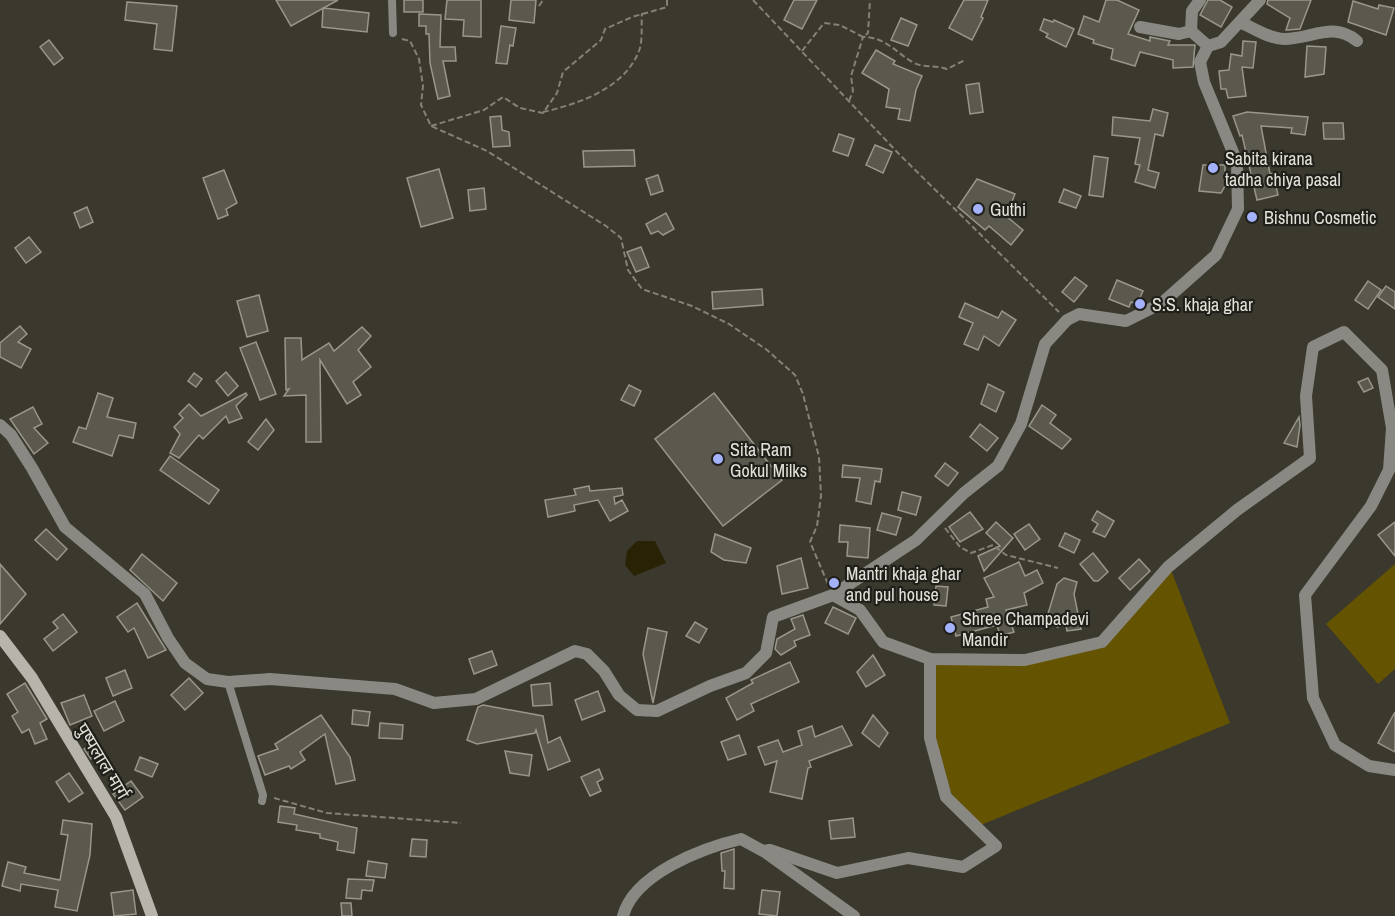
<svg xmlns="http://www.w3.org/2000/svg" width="1395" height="916" font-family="'Archivo Narrow','Noto Sans Devanagari',sans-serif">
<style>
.green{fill:#645300}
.water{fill:#2a2204}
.building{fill:#5b584d;stroke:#99968a;stroke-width:1.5}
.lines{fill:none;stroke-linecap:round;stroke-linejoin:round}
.path{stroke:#848178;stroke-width:2;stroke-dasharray:6 3;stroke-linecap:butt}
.lane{stroke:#898882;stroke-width:8}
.street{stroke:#898882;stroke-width:12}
.secondary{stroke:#b7b4ac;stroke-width:12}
.poi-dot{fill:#a4b2fc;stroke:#201f1a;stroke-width:2}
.labels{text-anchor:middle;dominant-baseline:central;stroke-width:4.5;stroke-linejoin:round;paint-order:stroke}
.poi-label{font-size:18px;fill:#e3e1da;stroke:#201f1a;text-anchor:start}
.street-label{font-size:18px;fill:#e3e1da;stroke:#201f1a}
</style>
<rect width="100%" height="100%" fill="#3b382d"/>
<g class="green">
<path d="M1395,564V669L1378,684L1326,624Z"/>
<path d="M1171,570L1230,723L976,827L951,793L936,739L930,659L1025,660L1102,648Z"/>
</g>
<path class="water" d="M637,541H655L666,563L634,576L625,565L627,551Z"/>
<g class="building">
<path d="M276,0H338L291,26Z"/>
<rect x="404" y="0" width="19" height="12"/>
<path d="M447,0H481V37L463,36L464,20L445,19Z"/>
<path d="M511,0H536L534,23L509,20Z"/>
<path d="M794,0H817L802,29L784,20Z"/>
<path d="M964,0H988L981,17L983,18L972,40L949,28Z"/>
<path d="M1106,0H1117L1139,10L1128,34L1150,41V37L1170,41L1168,45H1195L1193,67L1173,68V60L1140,52L1135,66L1111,59L1113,49L1093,43L1094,40L1078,34L1084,16L1099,22Z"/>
<path d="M1208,0H1220L1232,7L1221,27L1200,15Z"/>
<path d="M1268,0H1311L1300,29L1288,30H1286L1290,18L1267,4Z"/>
<path d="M1353,1L1378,9L1379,5L1394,8L1386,35L1348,22Z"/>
<path d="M127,2L177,6L172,51L154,49L157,24L125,20Z"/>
<path d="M323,8L369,13L367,32L322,27Z"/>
<path d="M419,14L441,15L440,47H455L456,61H443L450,96L438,99L430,63L429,34H426V26H419Z"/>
<path d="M901,18L917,25L908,46L891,40Z"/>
<path d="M1044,19L1053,22L1054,20L1074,29L1066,47L1046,37L1048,34L1040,30Z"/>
<path d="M501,26L516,28L513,46L510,45L507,64L496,63Z"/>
<path d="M49,40L63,58L54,65L40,47Z"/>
<path d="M1243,41L1256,42L1253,68L1242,67L1246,96L1228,98L1226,89H1221L1219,71L1229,70L1231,54L1242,56Z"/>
<path d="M1307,46L1326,47L1324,74L1305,77Z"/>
<path d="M876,50L895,61L893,64L922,76L916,90L910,121L898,119L900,109L886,107L889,89L862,73Z"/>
<path d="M979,83L983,112L970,114L966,85Z"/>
<path d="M1153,109L1168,113L1163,136L1155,134L1148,170L1159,173L1155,188L1135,182L1140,165L1135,164L1140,138L1112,135L1113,117L1150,121Z"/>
<path d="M1247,112L1308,117L1305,135L1291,133L1292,128L1261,126L1270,174L1273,173L1278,195L1257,200L1242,135L1240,136L1233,116Z"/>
<path d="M501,116L502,130L509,132L510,146L493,147L490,117Z"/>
<path d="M1323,123H1343L1344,139H1324Z"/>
<path d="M839,134L854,139L848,156L833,151Z"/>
<path d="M875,145L892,152L883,173L866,165Z"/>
<path d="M634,150L635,166L584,167L583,151Z"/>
<path d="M1094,156L1108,158L1103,197L1089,195Z"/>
<path d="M1203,165H1225V186L1221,193L1199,191Z"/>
<path d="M439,169L453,218L421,227L407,178Z"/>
<path d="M224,170L237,203L226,209L228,215L218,219L203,178Z"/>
<path d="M658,175L663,191L651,195L646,179Z"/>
<path d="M977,179L1015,194L1006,216L1023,230L1011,245L989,226L985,230L958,207Z"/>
<path d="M484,188L486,209L470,211L468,190Z"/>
<path d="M1064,189L1081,196L1076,208L1059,202Z"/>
<path d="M87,207L93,222L80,228L74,213Z"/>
<path d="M666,213L674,229L663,235L658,231L651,234L646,224Z"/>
<path d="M29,237L41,252L26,263L15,248Z"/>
<path d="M641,247L649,267L636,272L627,252Z"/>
<path d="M1075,277L1087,286L1074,302L1062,292Z"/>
<path d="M1117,280L1143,291L1137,304L1131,302L1129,307L1109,299Z"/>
<path d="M1368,281L1381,290L1368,309L1355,300Z"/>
<path d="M1386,286L1395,292V309L1378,297Z"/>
<path d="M762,289L763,305L713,309L712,292Z"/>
<path d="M259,295L268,331L247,337L237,301Z"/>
<path d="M965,303L998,318L1002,311L1016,320L999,346L984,336L978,350L964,344L973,323L959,317Z"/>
<path d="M20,326L27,334L18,342L31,349L21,368L0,357V343Z"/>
<path d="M362,327L371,336L358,350L371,367L353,382L361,395L347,404L320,360L321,442H306V395L284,396L289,389L286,390L285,338H301L302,360L329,343L334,351Z"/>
<path d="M256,342L276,394L260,400L240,348Z"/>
<path d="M226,372L238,386L228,396L216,381Z"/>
<path d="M194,373L202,379L196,387L188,381Z"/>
<path d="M1368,378L1373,388L1364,392L1358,382Z"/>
<path d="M988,384L1004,392L996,412L981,404Z"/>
<path d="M629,385L641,391L634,406L621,400Z"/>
<path d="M98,393L113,398L107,417L136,423L133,438L119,435L112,456L73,442L79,427L86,429Z"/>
<path d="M246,393L247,395L236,406L242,418L229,423L226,416L203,439L199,435L179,458L170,453L180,434L174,427L183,418L179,414L189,404L201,416Z"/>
<path d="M714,393L782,480L723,526L655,439Z"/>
<path d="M1042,405L1056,415L1050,423L1071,439L1062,449L1029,426Z"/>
<path d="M33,407L42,424L34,428L48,443L34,454L10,419Z"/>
<path d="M1299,417L1300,425L1297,447L1284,443Z"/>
<path d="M266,419L274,430L258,450L248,442Z"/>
<path d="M980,424L998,438L987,451L970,437Z"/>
<path d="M170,456L219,490L209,504L160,470Z"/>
<path d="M945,463L958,473L948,486L935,476Z"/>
<path d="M843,465L882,469L880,482L875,481L871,504L856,501L860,478L842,477Z"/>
<path d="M589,486L590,491L622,488L623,495L614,497L615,504L622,500L628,511L610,521L598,500L574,505L575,511L548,517L545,500L576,495L574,489Z"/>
<path d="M902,492L921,497L916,515L898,510Z"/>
<path d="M1097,511L1114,521L1105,537L1093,532L1098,524L1092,520Z"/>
<path d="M970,512L983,529L960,542L949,527Z"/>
<path d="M882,513L901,518L896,535L877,530Z"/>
<path d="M996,522L1013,538L984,571L978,556L1000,546L986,533Z"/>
<path d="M1395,522V556L1378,535Z"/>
<path d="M1029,524L1040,539L1025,550L1014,534Z"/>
<path d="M840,525L870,528L868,558L847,556L848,542H839Z"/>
<path d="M46,529L67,549L57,560L35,540Z"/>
<path d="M1065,533L1080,540L1074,553L1059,546Z"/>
<path d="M715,534L751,548L746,563L724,560L711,552Z"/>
<path d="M1093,553L1108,572L1098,581H1094L1080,564Z"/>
<path d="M142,554L177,583L163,601L130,570Z"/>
<path d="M801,558L808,588L782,594L777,566Z"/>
<path d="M1139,559L1150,571L1130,590L1119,578Z"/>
<path d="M1019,562L1025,576L1037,570L1043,583L1024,593L1027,605L1006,610L1014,632L1000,636L997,625L956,636L951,617L988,607L986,599L994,597L984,578Z"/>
<path d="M0,564L26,594L0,624Z"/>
<path d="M1064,578L1077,582L1074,594L1081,629L1067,631L1066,625L1057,627L1055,616L1047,617L1057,584Z"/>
<path d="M936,586L948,587L946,606L934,605Z"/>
<path d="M137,603L166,650L148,658L134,628L128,632L117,617Z"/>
<path d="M833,607L856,618L848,634L825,623Z"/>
<path d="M63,614L77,632L53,651L44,639L58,628L53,622Z"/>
<path d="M803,615L810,635L794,641L796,646L781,655L775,649L777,639L795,629L791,619Z"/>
<path d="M695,622L707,629L699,643L686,636Z"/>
<path d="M648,628L667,632L653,703L643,654Z"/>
<path d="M492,651L497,665L474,674L469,659Z"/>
<path d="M873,655L885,675L866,687L857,672Z"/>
<path d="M790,662L799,682L751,704L754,711L737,720L726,698L753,683L751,680Z"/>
<path d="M125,670L132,688L113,696L106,678Z"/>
<path d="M189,678L203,693L185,710L171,695Z"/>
<path d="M25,683L47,719L40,723L47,739L35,744L29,729L22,733L12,716L18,712L7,694Z"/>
<path d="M550,683L552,705L533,706L531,685Z"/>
<path d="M598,691L605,711L582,720L575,700Z"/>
<path d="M84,695L92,716L70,725L61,703Z"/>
<path d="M115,701L124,721L104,731L94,711Z"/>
<path d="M483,705L543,716L548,743L560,737L570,761L548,770L536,730L535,733L477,744L467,740L478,707Z"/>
<path d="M353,710L370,712L368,726L352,724Z"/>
<path d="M1395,712V752L1378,743Z"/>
<path d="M321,715L350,757L355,780L336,784L325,734L300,752L305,760L291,769L289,766L265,775L258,756L278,749L275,744Z"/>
<path d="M873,715L888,733L879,747L862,733Z"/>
<path d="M380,723L403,725L402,739L379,738Z"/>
<path d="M812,726L815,737L842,726L852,745L809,761L811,767L808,768L802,799L770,792L777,761L765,765L758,747L778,740L783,752L802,745L798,731Z"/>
<path d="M739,735L746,754L728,760L721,742Z"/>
<path d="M95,742L102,752L91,759L84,749Z"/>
<path d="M505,751L532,755L529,776L510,773Z"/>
<path d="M140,757L158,764L152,777L135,770Z"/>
<path d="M599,769L603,779L597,782L601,791L590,796L581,777Z"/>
<path d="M69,773L83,793L69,802L56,782Z"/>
<path d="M131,781L143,797L125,810L113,794Z"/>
<path d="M280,806L295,808L294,814L357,828L354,853L337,850L338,842L320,838V834L296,830L297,825L278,822Z"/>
<path d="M853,818L855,837L831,839L829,821Z"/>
<path d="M63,820L92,824L90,855L77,911L55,907L58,890L21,884L20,891L2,886L8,862L26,867L24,873L60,880L68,835L61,834Z"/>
<path d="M412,839L427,840L426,857L410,856Z"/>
<path d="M734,849V889L724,888L725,871H722L721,853Z"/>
<path d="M368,861L387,864L385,878L366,876Z"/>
<path d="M348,879L374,880L372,891L362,890L361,899L346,898Z"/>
<path d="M133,890L136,914L114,916L111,893Z"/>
<path d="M762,890L780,892L777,916L759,914Z"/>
<path d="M341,903H351L352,916H342Z"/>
</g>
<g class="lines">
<g class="path">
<path d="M753,0L899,154L1059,312"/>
<path d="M539,6L543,0"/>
<path d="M402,39L410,41L419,59L423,86L421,105L431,126L487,151L606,226L621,238L628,270L642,289L692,306L729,324L767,350L795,375L803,394L819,457L821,496L817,526L810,542L828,584"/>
<path d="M802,51L824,23L840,25L863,37L868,33L870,0"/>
<path d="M849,101L853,91L851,76L863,37C886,37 896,53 914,63C923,68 936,65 947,69L965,60"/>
<path d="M543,112C578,104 624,89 639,51C643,41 641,25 642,13"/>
<path d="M431,126L484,110L503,97L520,108L543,113L557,93L563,72L601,40L605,29L632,17L667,7V0"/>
<path d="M945,528L960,547L971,553L993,545L1006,555L1058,568"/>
<path d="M274,798L327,813L461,823"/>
</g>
<g class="lane">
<path d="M392,0L393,33"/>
<path d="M228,682L263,795L262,801"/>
</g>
<g class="street">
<path d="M1200,0L1192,11L1191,31L1208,46"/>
<path d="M1240,22C1253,28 1270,39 1284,39C1312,39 1333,21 1357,41"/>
<path d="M1140,27L1179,34L1191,31"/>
<path d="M0,425L11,435L32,468L65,527L145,594L168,638L185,663L207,679L228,682L270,679L395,689L434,703L476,699L575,651L587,654L604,671L619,695L637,710L657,711L710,686L746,673L766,653L773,617L833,595L916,540L964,493L998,466L1021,424L1045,344L1067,320L1079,314L1126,321L1162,303L1216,255L1238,209L1237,162L1204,82L1200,62L1208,46L1221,42L1260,0"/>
<path d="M833,595L860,610L883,642L930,659L1025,660L1102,642L1168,567L1237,510L1310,458L1306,396L1313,347L1344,332L1382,370L1392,428L1389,470L1371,506L1305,595L1313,698L1335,745L1369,766L1395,770"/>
<path d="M765,852L854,916"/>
<path d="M623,916C634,874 702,848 741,839L763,851L770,850L837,873L908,858L963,867L996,846L946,797L930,738V659"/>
</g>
<path class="secondary" d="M0,636L32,678L116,817L152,916"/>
</g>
<g class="poi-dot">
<circle cx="1213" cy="168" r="6"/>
<circle cx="978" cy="209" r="6"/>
<circle cx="1252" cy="217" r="6"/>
<circle cx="1140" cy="304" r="6"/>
<circle cx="718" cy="459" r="6"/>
<circle cx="834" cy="583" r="6"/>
<circle cx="950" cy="628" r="6"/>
</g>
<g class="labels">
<g class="poi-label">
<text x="1225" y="158">Sabita kirana<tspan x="1225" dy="21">tadha chiya pasal</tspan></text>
<text x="990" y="209">Guthi</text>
<text x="1264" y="217">Bishnu Cosmetic</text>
<text x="1152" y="304">S.S. khaja ghar</text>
<text x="730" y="449">Sita Ram<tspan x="730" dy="21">Gokul Milks</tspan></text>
<text x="846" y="573">Mantri khaja ghar<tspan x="846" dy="21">and pul house</tspan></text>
<text x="962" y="618">Shree Champadevi<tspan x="962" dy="21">Mandir</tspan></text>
</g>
<g class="street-label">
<text transform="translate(103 761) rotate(59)">पुष्पलाल मार्ग</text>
</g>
</g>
</svg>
